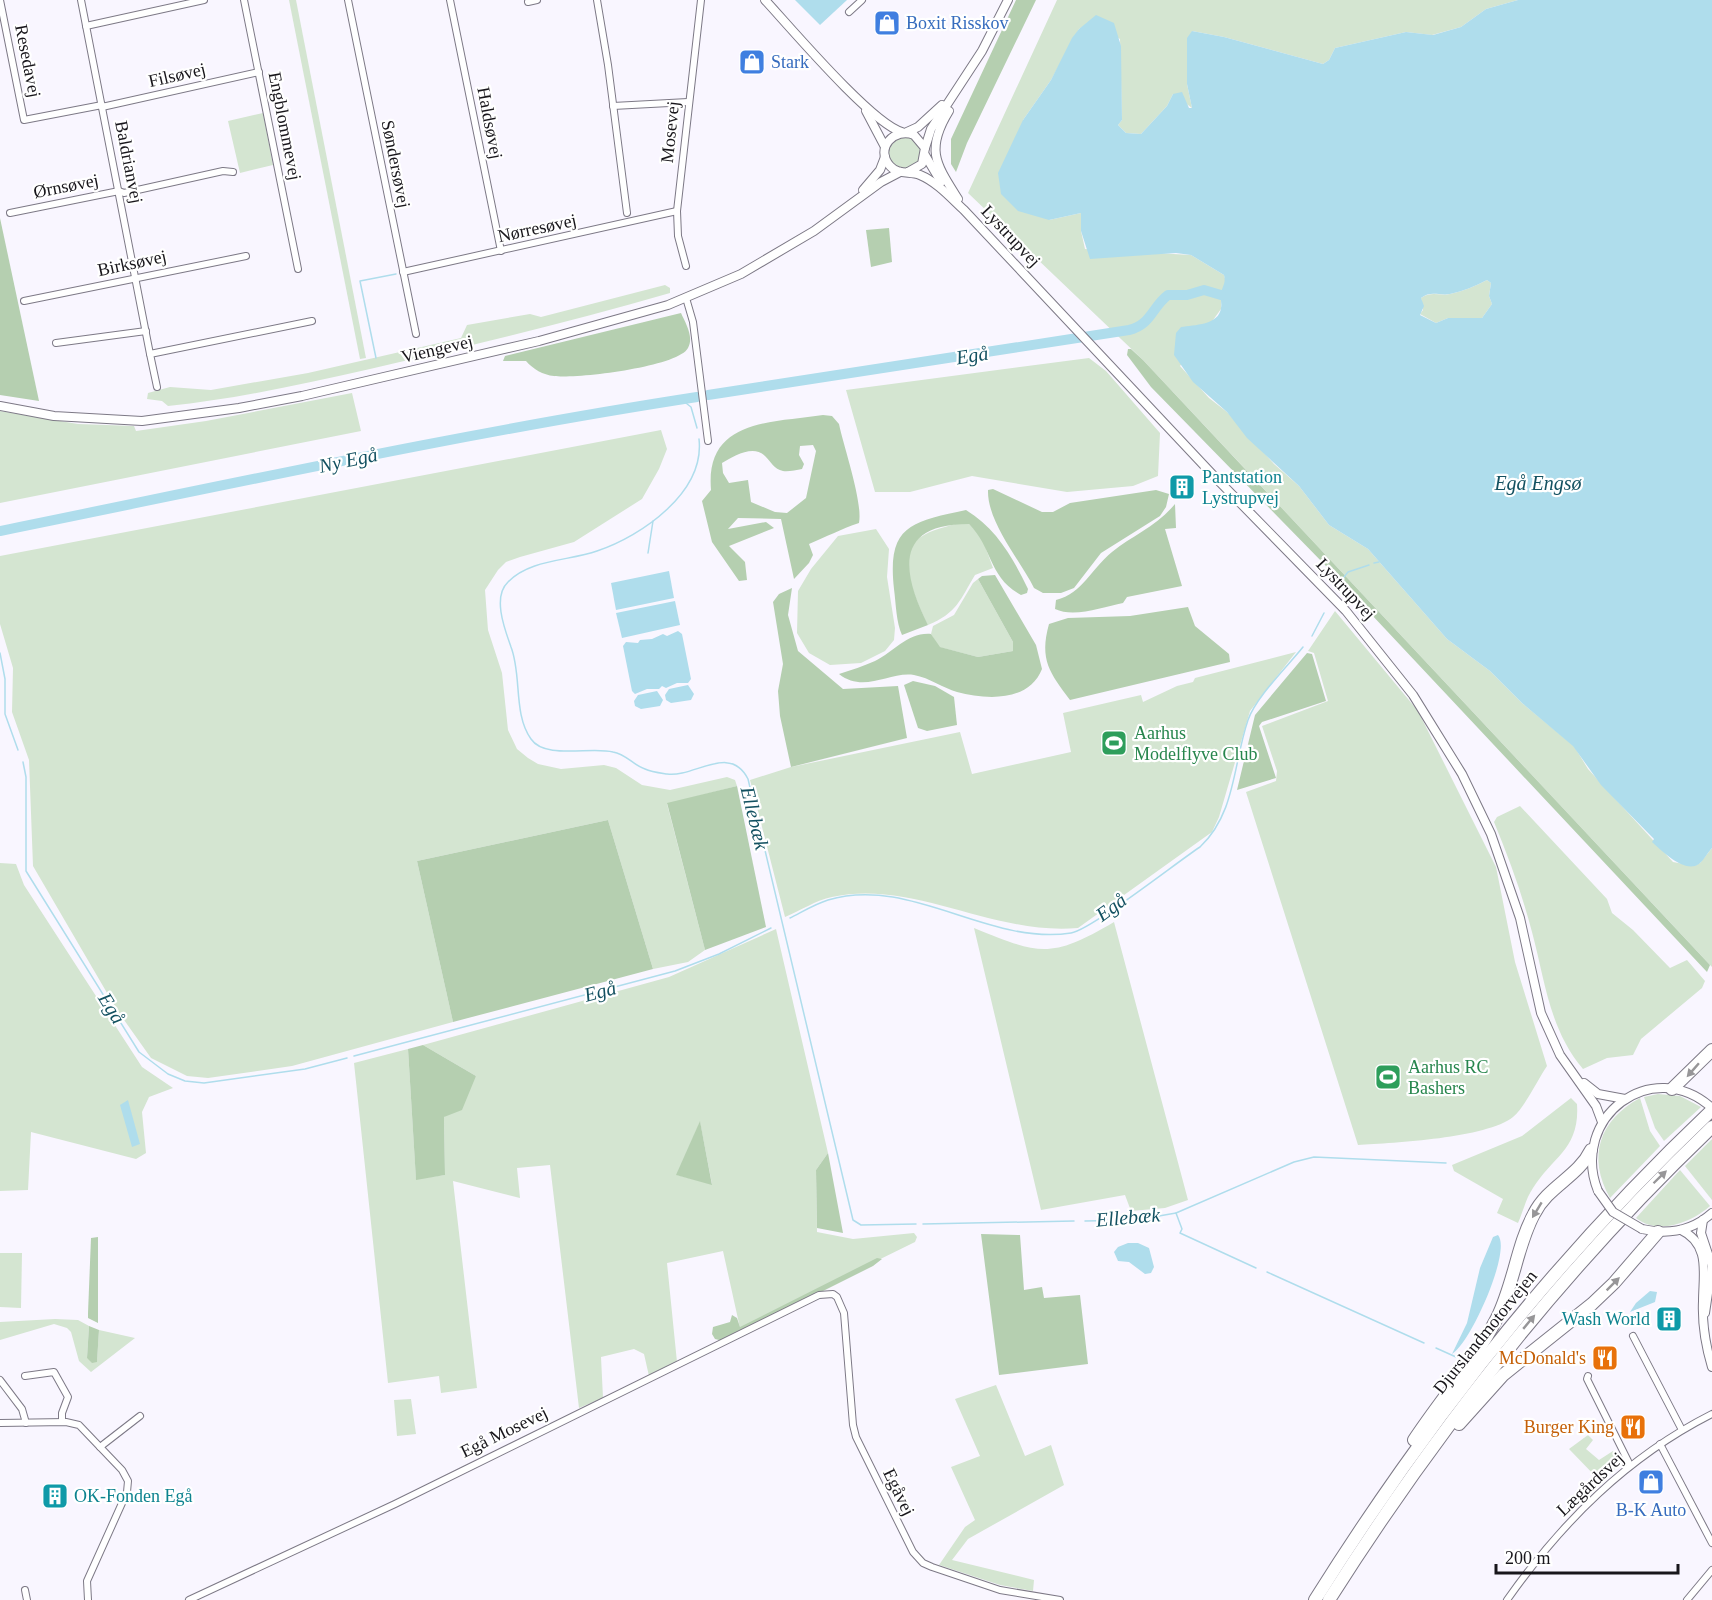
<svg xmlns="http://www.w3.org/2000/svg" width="1712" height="1600" font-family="'Times New Roman',serif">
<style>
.green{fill:#d4e5d1;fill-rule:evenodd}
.forest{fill:#b5cfb0;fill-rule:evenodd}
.water{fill:#afddec;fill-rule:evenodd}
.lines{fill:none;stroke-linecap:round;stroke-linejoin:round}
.stream{stroke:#afddec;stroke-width:1.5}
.river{stroke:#afddec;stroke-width:10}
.minor-casing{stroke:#7d7986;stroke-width:8}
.tertiary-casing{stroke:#7d7986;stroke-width:10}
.motorway-casing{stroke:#7d7986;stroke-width:14}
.minor{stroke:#fff;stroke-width:6}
.tertiary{stroke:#fff;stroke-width:8}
.motorway{stroke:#fff;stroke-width:12}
.tertiary-bridge-casing{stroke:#7d7986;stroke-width:10;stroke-linecap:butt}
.tertiary-bridge{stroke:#fff;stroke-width:8}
.oneway{fill:#979698}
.labels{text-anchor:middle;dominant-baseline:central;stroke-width:4.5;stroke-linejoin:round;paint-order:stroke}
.shop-label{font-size:18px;fill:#366cbe;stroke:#fff;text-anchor:start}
.street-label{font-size:18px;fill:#18161b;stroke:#fff}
.culture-label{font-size:18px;fill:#0d838f;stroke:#fff;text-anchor:start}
.leisure-label{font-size:18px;fill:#27864d;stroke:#fff;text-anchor:start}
.food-label{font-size:18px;fill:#c56008;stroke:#fff;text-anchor:end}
.water-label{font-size:20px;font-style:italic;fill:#135161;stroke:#fff}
</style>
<rect width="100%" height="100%" fill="#f9f6ff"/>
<g class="green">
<path d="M289,0H296L366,358L360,359Z"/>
<path d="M1057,0H1518L1486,9L1461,27L1432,35L1406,32L1335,48L1329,60L1323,64L1224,37L1192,31L1187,84L1192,108L1173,94L1167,106L1141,134L1126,133L1118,125L1122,120L1120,39L1092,21L1079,29L1051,80L1023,120L1049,220L1081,213V231L1085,249L1191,255L1224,275L1226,282L1221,295V309L1180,366L1209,398L1227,412L1274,464L1299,486L1329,525L1368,549L1447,639L1490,671L1522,703L1574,746L1588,769L1673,862L1694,866L1700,863L1712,848V967L1143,360L968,193Z"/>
<path d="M263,113L273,165L240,173L228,121Z"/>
<circle cx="905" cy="153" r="16"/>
<path d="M1487,280L1491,283L1489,296L1492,304L1482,318H1448L1436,323L1420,314L1423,310L1421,298C1431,291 1439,296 1450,294C1463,291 1476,286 1487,280Z"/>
<path d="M665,285L670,288V293C570,322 471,346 370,369C303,384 236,399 168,406L162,401L147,399L148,393L170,387L211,390L308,373L461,338L467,325L530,314L541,317Z"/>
<path d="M1089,358L1106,371L1160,433L1158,476L1133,486L1067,492L972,476L910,492H875L846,390Z"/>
<path d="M352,393L361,431L0,503V411L78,424L134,426L136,431L206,421Z"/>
<path d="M661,430L667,449L659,469L642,499L574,542L520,557L506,562L498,570L485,590L488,630L502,673L508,730L517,749L528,758L538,764L561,769L604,765L616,768L642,785L670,790L727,777L735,780L737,786L667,804L705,950L688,962L653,969L608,820L417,861L453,1022L292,1066L208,1078L187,1076L151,1058L117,1010L33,866L29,760L12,712L13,668L0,624V556Z"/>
<path d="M955,524H969L981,535L993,568L975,575C960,600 957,613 928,625C918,605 896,559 916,541C926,531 942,528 955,524Z"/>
<path d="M876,529L889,549L887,577L895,628L894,640L885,651L861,663L830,665L809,653L797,633L798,591L811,569L838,536Z"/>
<path d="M978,579L1013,642V651L978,657L939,647L931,634L933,626L954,615L973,583Z"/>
<path d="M1335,611L1418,711L1496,867L1515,962L1547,1066C1538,1079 1525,1107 1513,1117C1487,1138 1394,1143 1358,1145L1246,792L1276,781L1277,771L1262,726L1328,701L1314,653L1308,651Z"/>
<path d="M1296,652L1250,711L1219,817L1212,832L1078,928C994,936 913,879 832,897C816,900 800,911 785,917L750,780L791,767L960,732L972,774L1071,752L1063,713L1141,695L1143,702L1177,686L1193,682L1195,678Z"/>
<path d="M1520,806L1607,899L1612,913L1633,930L1670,968L1687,960L1705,981L1702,988L1641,1039L1633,1055L1607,1058L1583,1069C1549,1029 1545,980 1532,932C1522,894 1509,858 1494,822L1497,817Z"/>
<path d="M0,863L16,864L24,885L142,1067L173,1088L149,1097L142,1112L146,1153L136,1159L31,1132L28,1190L0,1191Z"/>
<path d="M1114,922L1188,1200L1165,1208L1131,1211L1125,1195L1041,1210L974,928C1040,955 1051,959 1114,922Z"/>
<path d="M776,929L828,1153L816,1170L817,1232L853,1239L914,1233L917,1237L915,1242L740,1328L723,1251L667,1263L677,1362L649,1376L644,1354L634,1349L601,1357L603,1398L579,1408L550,1165L517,1168L520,1198L453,1181L477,1388L441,1393L439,1376L388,1383L354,1063L408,1049L416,1179L445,1175L444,1117L476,1076L423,1045L669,977ZM700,1122L712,1184L677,1175Z"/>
<path d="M1658,1094L1680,1096L1701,1107L1664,1141L1655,1128L1644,1097Z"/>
<path d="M1571,1098L1577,1104C1580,1149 1553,1156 1533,1188C1526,1198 1523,1212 1518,1223L1497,1213L1503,1199L1454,1171L1452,1165L1522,1136Z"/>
<path d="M1640,1098L1650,1131L1660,1146L1610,1198C1587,1157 1599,1120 1640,1098Z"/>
<path d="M1712,1139V1200L1685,1166Z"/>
<path d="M1680,1170L1710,1206C1692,1222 1658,1236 1636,1218Z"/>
<path d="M0,1253H22L21,1308L0,1307Z"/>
<path d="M55,1319L78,1320L89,1326L87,1358L97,1361L99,1330L135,1338L91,1372L79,1361L71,1332L67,1328L54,1324L0,1340V1322Z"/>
<path d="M996,1385L1025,1456L1051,1445L1064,1485L968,1539L952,1560L1034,1580L1033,1591L1000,1585L939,1565L965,1527L975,1520L951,1467L980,1456L955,1399Z"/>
<path d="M411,1399L416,1434L397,1436L394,1400Z"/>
<path d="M1588,1435L1593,1440L1586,1449L1599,1460L1613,1451L1619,1456L1621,1464L1600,1481L1569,1449Z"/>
</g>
<g class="forest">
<path d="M1016,0H1036L967,143L956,172L951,164V139Z"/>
<path d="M0,218L39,401L0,395Z"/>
<path d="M889,228L892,262L871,267L866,230Z"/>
<path d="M681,313C686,324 694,337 688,348C678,367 576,379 554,376C543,375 533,369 526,361H503L505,356Z"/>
<path d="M1128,349H1131L1143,360L1710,965L1707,972L1325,565L1151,387L1127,355Z"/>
<path d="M823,415L832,416L839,424C844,448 863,502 859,523C841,529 826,537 809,544L813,555L809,563L794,579L781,519L738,518L728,529L766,522L774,528L729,546L745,562L747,580L739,581L712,542L702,501L711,490C705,419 771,423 823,415ZM813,445L816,451L806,498L787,513L775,512L751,502L748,480L729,483L723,473L722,463C733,456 754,444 765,456C771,462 774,469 783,471C788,472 796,470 802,469L804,464L799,455L800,446Z"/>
<path d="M993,489L1042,512H1053L1070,503L1156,490L1169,494L1166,507L1160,516L1101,553L1074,588L1061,593H1043L1034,588C1020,560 987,522 988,490Z"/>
<path d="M1175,504L1176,528L1165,529L1182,586L1127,597L1123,603C1103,607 1074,618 1055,609L1056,600C1083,593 1091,569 1112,552C1133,535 1157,526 1175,504Z"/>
<path d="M966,510C996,528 1013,558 1028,589L1027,593L1021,595C988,577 993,548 969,524C893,524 902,573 928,625L902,635C896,622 896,604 894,589C887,526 910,522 966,510Z"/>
<path d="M995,575L1036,645L1042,669C1029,702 987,700 957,692C943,688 930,678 914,675C890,671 864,694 839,674C851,670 864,666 875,661C894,652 908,632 931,634L940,647L978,657L1013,651V642L978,579L982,576Z"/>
<path d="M792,588L788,615L798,651L843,689L898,686L907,738L791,767L780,716L778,691L783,664L773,602L779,594Z"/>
<path d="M1188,607L1195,626L1229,654L1230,662L1070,700C1050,673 1039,660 1049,624L1068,618L1130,616Z"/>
<path d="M1307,653L1312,654L1326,701L1262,722L1259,726L1276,778L1237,790L1255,715Z"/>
<path d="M913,681L935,686L954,697L957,725L927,731L918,728L904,685Z"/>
<path d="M737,786L766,927L705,950L667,803Z"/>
<path d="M608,820L653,969L453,1022L417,861Z"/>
<path d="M423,1045L476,1076L462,1110L444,1117L445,1175L416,1180L408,1049Z"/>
<path d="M700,1121L712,1185L676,1175Z"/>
<path d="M828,1153L843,1233L817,1228L816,1170Z"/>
<path d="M981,1234L1020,1235L1024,1290L1042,1287L1044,1298L1080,1295L1088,1364L999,1375Z"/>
<path d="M98,1237V1323L88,1318V1313L91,1238Z"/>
<path d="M877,1258L882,1259L873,1266L723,1341L715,1339L712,1334L713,1327L730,1322L732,1315L737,1318L740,1327Z"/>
<path d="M89,1326L99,1330L97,1362L92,1363L87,1358Z"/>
</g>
<g class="water">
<path d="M795,0H847L820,25Z"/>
<path d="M1518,0H1712V848C1708,852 1704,860 1699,864C1685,874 1662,851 1652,842L1654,839L1601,785L1573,746L1522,703L1490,671L1447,639L1368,549L1329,525L1299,486L1247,438L1227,412L1193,382L1174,355L1176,333L1181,327C1194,325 1219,325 1221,308C1222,303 1220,298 1221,293C1223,285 1226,283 1224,275L1191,255L1176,253L1090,259L1081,231V213L1049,220L1018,211L1001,194L998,173L1023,120L1051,80L1072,38L1079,29L1096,15L1114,23L1121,46L1122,120L1118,125L1126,133L1141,134L1167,106L1173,94L1182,92L1189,108H1192L1187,84V38L1192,31L1224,37L1323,64L1329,60L1335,48L1406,32L1433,35L1461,27L1486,9ZM1487,280L1491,283L1489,296L1492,304L1482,318H1448L1436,323L1420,315L1424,306L1421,298C1431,290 1439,296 1450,294C1463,291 1476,286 1487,280Z"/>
<path d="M669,571L674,598L616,610L611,583Z"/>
<path d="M675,601L680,625L622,638L616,613Z"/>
<path d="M678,631L682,634L691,679L688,683H677L666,688L662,686L659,689H647L635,694L632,691L623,646L626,642L638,643L640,640L652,639L663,634L667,636Z"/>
<path d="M688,685L694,694L691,700L671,703L666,700L665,695L669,689Z"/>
<path d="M657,691L663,700L660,706L641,709L635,706L634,701L638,695Z"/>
<path d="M128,1100L140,1144L132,1147L120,1105Z"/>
<path d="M1498,1235C1512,1251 1470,1344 1452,1354L1467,1323L1480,1268L1493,1237Z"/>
<path d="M1128,1243H1138L1149,1248L1154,1267L1151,1273L1145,1274L1129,1262L1118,1261L1114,1252L1118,1247Z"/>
<path d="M1650,1291L1657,1292L1655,1302L1630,1312L1636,1303Z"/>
</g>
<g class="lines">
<g class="stream">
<path d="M376,358L360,281L396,274"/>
<path d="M682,400L691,407L697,428"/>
<path d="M699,439C705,492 642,536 597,551C569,561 530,559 508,582C492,597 505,630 511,647C522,675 513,714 531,739C545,760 592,746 613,752C626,754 633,765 645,769C651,772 660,773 667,774C694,778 730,743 748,779L853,1220L861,1225L916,1224"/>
<path d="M648,553L653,521"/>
<path d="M1374,563L1379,562"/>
<path d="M1340,582L1348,572L1369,565"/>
<path d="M1312,636L1324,613"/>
<path d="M0,653L5,679V714L18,750"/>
<path d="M23,762L26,777V871L139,1052L168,1074L185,1081L204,1083L305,1069L347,1058"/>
<path d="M790,918C802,912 815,904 828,900C910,875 988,946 1071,933C1091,930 1177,862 1200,847C1236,813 1233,764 1248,720C1256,697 1287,667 1303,647"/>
<path d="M354,1056L675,971L719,954L771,928"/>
<path d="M1176,1213L1294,1162L1314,1157L1446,1163"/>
<path d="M1085,1221L1136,1220L1176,1213L1182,1229L1180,1233L1256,1268"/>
<path d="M923,1224L1074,1221"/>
<path d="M1267,1272L1424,1343"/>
<path d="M1436,1348L1456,1357"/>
</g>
<g class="river">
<path d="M708,395L1129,330C1151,325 1152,307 1168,295H1187L1204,290L1221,295"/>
<path d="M0,531C232,484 463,433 697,397"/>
</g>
<defs>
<g id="minor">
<path d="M0,0L24,120L102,105"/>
<path d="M81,0L150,354L312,321"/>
<path d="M244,0L298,269"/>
<path d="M348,0L416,334"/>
<path d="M450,0L501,251"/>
<path d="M597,0L608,65L627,213"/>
<path d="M528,2L537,0"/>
<path d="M849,12L862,0"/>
<path d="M86,26L204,0"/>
<path d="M613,106L688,102"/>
<path d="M102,107L259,72"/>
<path d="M10,213L119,191L124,193L223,171L233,172"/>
<path d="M686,266L678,236L677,211L701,0"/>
<path d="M403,272L677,211"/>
<path d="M686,298L693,322L708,441"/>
<path d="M24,301L246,256"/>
<path d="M56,343L146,331"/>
<path d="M150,354L157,387"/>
<path d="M1633,1336L1682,1430"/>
<path d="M25,1376L54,1372L68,1397L62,1413V1422"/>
<path d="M1588,1376L1587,1379L1630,1465"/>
<path d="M0,1380L22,1409L26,1423"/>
<path d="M0,1423L66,1422L79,1425L122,1470L128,1481L127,1492L87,1581L88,1600"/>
<path d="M1660,1444L1712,1543"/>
<path d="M100,1447L140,1416"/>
<path d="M25,1590L27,1600"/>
<path d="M189,1600L395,1504L819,1295L833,1294L837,1297L844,1313L853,1425L856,1437L913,1552L923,1563L932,1567L1000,1590L1060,1600"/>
<path d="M1507,1600C1562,1522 1627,1457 1712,1414"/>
<path d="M1687,1600L1712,1570"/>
</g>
<g id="tertiary">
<path d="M765,0C790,27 872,124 902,132"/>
<path d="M866,111L885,147"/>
<path d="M949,111C925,150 936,164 958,199"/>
<path d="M907,132L918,127L942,105"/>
<path d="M925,148L931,129L982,51L1008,0"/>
<path d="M925,155L941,182"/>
<path d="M908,172L922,164L925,148L914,135C895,127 874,148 890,166C898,175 910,171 920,175C937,182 951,198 964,210L1212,474L1346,611L1413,695L1462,774L1491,834L1520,918L1541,1013L1560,1055L1596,1106L1602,1122"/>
<path d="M863,190L880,170L885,157"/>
<path d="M0,406L54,416L142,421L239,408L302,396L539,341L668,305L741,274L814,231L881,182L900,172"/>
<path d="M1584,1083L1598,1094L1625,1099"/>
<path d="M1598,1191C1569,1118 1652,1054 1712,1108"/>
<path d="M1703,1220L1701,1233L1712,1266L1705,1313"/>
<path d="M1642,1229C1668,1235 1692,1231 1712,1213"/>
<path d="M1681,1230C1711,1244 1703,1275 1703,1301C1702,1322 1706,1347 1712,1367"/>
</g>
<g id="motorway">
<path d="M1672,1089L1712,1050"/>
<path d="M1459,1424L1503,1375L1592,1304L1614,1283L1658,1232"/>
<path d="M1414,1440C1441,1399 1475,1361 1497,1318C1514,1284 1517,1245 1534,1214C1548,1186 1578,1177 1591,1150"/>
<path d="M1315,1600C1427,1421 1559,1255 1712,1110"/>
<path d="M1329,1600C1438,1428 1564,1268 1712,1127"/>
</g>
</defs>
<use href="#minor" class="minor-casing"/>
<use href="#tertiary" class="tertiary-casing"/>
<use href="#motorway" class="motorway-casing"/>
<use href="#minor" class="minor"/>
<use href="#tertiary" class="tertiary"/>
<use href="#motorway" class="motorway"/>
<defs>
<path id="tertiary-bridge" d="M1598,1191L1613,1212L1642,1229"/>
</defs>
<use href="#tertiary-bridge" class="tertiary-bridge-casing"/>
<use href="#tertiary-bridge" class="tertiary-bridge"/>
</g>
<defs><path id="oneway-solid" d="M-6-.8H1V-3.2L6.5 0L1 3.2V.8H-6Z" transform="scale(1.5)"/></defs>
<g class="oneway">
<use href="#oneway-solid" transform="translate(1693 1070) rotate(131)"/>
<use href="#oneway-solid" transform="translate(1660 1177) rotate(-44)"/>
<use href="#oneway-solid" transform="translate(1537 1210) rotate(121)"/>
<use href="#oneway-solid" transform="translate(1613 1284) rotate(-45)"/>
<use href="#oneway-solid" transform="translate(1529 1322) rotate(-50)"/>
</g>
<defs>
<symbol id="shop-square" viewBox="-11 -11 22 22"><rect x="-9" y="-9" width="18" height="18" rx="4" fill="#3f7fe0" stroke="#fff"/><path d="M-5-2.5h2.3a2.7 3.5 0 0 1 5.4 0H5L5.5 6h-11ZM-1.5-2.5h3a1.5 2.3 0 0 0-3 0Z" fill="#fff"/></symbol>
<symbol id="building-square" viewBox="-11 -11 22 22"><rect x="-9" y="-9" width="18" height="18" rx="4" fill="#0f9aa8" stroke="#fff"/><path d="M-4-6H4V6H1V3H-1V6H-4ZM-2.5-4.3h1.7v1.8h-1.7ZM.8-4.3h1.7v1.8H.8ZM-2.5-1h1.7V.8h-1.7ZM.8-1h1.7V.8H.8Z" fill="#fff"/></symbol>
<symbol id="stadium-square" viewBox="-11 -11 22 22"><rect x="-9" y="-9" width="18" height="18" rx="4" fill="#2e9e5b" stroke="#fff"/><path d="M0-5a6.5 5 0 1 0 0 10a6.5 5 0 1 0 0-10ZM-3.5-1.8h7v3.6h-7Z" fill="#fff"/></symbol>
<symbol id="restaurant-square" viewBox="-11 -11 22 22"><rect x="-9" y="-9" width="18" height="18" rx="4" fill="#e8710a" stroke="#fff"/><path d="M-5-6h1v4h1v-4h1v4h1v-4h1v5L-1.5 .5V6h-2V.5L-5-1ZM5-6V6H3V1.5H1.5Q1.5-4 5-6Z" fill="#fff"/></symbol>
</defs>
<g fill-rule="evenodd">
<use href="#shop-square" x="872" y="8" width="30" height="30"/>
<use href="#shop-square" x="737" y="47" width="30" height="30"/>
<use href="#building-square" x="1167" y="472" width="30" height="30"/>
<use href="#stadium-square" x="1099" y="728" width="30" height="30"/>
<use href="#stadium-square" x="1373" y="1062" width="30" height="30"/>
<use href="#building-square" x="1654" y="1304" width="30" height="30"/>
<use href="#restaurant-square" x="1590" y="1343" width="30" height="30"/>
<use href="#restaurant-square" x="1618" y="1412" width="30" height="30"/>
<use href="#shop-square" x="1636" y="1467" width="30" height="30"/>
<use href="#building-square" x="40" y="1481" width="30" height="30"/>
</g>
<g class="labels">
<g class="shop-label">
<text x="906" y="23">Boxit Risskov</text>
<text x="771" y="62">Stark</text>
<text x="1651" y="1510" text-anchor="middle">B-K Auto</text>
</g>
<g class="street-label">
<text transform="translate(28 61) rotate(79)">Resedavej</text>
<text transform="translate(177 75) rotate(-13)">Filsøvej</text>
<text transform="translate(490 123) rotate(79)">Haldsøvej</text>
<text transform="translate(285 126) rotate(79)">Engblommevej</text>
<text transform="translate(670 132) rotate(-84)">Mosevej</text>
<text transform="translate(129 162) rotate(79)">Baldrianvej</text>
<text transform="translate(396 164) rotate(79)">Søndersøvej</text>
<text transform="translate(66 186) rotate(-11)">Ørnsøvej</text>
<text transform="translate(537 228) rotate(-12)">Nørresøvej</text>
<text transform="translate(1011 236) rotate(47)">Lystrupvej</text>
<text transform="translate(132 263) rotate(-12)">Birksøvej</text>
<text transform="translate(437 349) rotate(-13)">Viengevej</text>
<text transform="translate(1346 589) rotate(47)">Lystrupvej</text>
<text transform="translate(1485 1332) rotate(-51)">Djurslandmotorvejen</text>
<text transform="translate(504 1432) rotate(-26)">Egå Mosevej</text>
<text transform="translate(1590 1484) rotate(-43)">Lægårdsvej</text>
<text transform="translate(899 1492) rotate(64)">Egåvej</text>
</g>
<g class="culture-label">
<text x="1202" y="477">Pantstation<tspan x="1202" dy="21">Lystrupvej</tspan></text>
<text x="1650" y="1319" text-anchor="end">Wash World</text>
<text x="74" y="1496">OK-Fonden Egå</text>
</g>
<g class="leisure-label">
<text x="1134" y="733">Aarhus<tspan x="1134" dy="21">Modelflyve Club</tspan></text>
<text x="1408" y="1067">Aarhus RC<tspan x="1408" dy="21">Bashers</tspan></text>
</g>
<g class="food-label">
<text x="1586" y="1358">McDonald's</text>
<text x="1614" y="1427">Burger King</text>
</g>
<g class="water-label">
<text transform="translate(972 355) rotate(-9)">Egå</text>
<text transform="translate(348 460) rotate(-12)">Ny Egå</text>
<text x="1538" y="483">Egå Engsø</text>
<text transform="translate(755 818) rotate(76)">Ellebæk</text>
<text transform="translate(1111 907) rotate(-36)">Egå</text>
<text transform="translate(600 991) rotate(-15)">Egå</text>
<text transform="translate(112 1008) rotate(58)">Egå</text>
<text transform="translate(1128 1217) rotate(-5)">Ellebæk</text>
</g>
</g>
<path d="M1496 1564v9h182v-9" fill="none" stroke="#18161b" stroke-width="3"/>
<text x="1505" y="1564" font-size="18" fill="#18161b" stroke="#ffffff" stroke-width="4.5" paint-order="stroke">200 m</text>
</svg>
